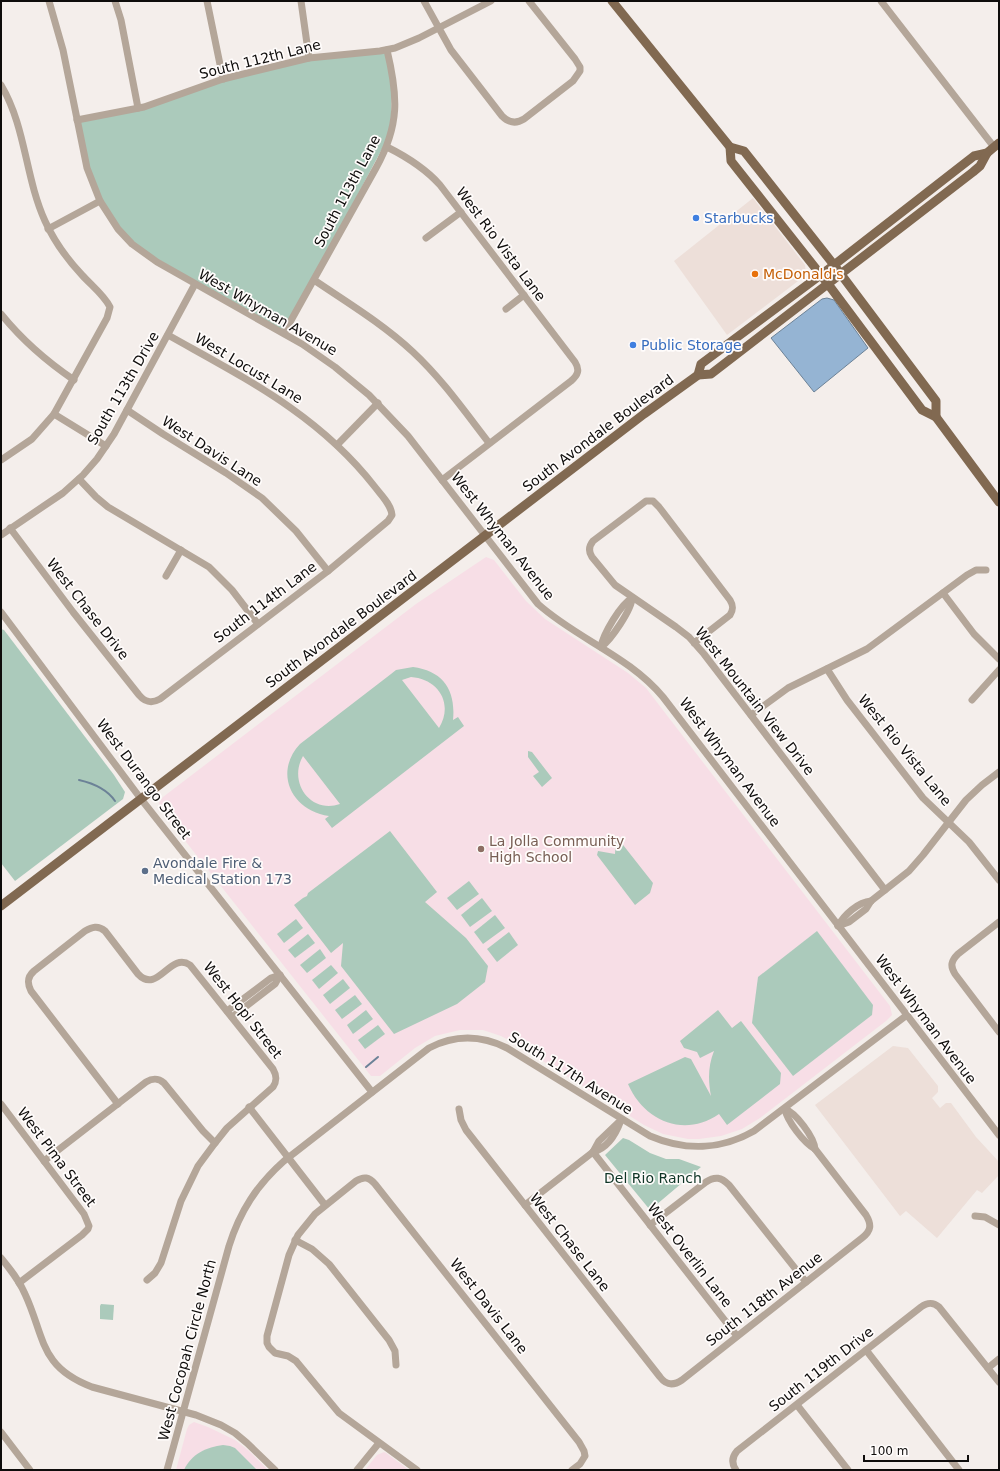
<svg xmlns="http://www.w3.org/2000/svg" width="1000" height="1471" font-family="'DejaVu Sans',sans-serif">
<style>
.built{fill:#eddfd9}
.education{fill:#f7dee6}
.green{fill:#abcabb;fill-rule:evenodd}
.water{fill:#95b4d3;stroke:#6c8297}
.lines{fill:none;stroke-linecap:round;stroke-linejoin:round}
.stream{stroke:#6c8297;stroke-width:2}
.minor{stroke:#b4a699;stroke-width:7}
.major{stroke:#816951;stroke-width:9}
.shop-dot{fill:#3f7fe0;stroke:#fffcfb;stroke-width:1.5}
.food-dot{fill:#e8710a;stroke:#fffcfb;stroke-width:1.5}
.education-dot{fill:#8d6e63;stroke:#fffcfb;stroke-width:1.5}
.service-dot{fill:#5c6f8a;stroke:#fffcfb;stroke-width:1.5}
.labels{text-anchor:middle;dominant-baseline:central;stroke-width:3.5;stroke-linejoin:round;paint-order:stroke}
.street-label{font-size:14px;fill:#0e0c0b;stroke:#fffcfb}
.shop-label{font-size:14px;fill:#366cbe;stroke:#fffcfb;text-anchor:start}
.food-label{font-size:14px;fill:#c56008;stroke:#fffcfb;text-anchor:start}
.education-label{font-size:14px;fill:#785e54;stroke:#fffcfb;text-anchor:start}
.service-label{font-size:14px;fill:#4e5e75;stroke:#fffcfb;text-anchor:start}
.park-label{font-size:14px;fill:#0e3425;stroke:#fffcfb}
</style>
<rect width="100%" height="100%" fill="#f4eeeb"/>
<g class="built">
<path d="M753,198L805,265L806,275L727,335L674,261Z"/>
<path d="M893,1046L908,1048L938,1086V1092L932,1098L940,1108L946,1103H951L976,1137L999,1162V1175L982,1193L977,1190L937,1238L906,1211L900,1216L815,1105Z"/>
</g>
<g class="education">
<path d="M486,557L494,560L526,601L545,619L628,673L646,688L890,1006L892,1015L886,1021L760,1118L742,1129L721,1136L699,1139H688L663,1134L644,1125L516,1044L501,1036L483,1030H460L435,1036L415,1048L380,1076H371L160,809L159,803L163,797L416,604Z"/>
<path d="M194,1422L208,1427L235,1440L248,1450L268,1470H176L187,1429L189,1425Z"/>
<path d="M384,1452L386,1453L409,1470H365L377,1455Z"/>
</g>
<g class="green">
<path d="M387,50L392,70L391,132L284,333L132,244L95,191L77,120L131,110L223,79L299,61Z"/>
<path d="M1,629L4,630L114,775L125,792L123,799L15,881L1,863Z"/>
<path d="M413,667C443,671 456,690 453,720L458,717L464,726L332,828L325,819L329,816C292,811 273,773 300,744L391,674L396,670ZM411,677C438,679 454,703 439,728L402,680ZM303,756L340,804C310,814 288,782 303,756Z"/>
<path d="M528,751L532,752L552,778L542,787L533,776L539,772L528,757Z"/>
<path d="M390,831L437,892L425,902L466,938L488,966L485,982L457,1004L394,1034L341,966L343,943L331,953L294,905L303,898L307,896L308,893Z"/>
<path d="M616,836L653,883L650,893L635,905L597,855L598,851L615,854Z"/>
<path d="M469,881L479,894L457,910L447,898Z"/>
<path d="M482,898L492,911L470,927L461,915Z"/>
<path d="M495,915L505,928L483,944L474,932Z"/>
<path d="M296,919L303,928L284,943L277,934Z"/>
<path d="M817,931L873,1005L872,1015L793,1076L752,1023L758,977Z"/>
<path d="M509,932L518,945L497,962L487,949Z"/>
<path d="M308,934L315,943L295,958L288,950Z"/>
<path d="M320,949L326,958L307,973L300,965Z"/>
<path d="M331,965L338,973L319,989L312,980Z"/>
<path d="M343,979L350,988L330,1004L323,995Z"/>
<path d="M355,995L362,1004L342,1019L335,1010Z"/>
<path d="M366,1010L373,1019L353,1034L347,1025Z"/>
<path d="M718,1010L732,1028L741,1021L781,1073L780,1084L727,1125L719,1114C684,1138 644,1121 628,1084L685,1057L691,1059L711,1096C708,1080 708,1066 714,1051L700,1058L697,1052L684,1048L680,1041Z"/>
<path d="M378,1025L385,1034L365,1049L358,1040Z"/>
<path d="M623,1138L629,1140L650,1153L666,1159H679L701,1167L650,1210L605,1155Z"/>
<path d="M101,1304L114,1305L113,1320L100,1319V1306Z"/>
<path d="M223,1445L230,1446L235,1448L257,1470H184C191,1454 207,1447 223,1445Z"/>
</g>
<path class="water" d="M827,298L834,300L868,348L814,392L771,338L822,299Z"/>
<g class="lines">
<g class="stream">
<path d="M79,780C92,783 107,789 115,801"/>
<path d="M366,1067L378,1057"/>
</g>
<g class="minor">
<path d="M49,1L63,50L87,168L100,201L118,229L132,244L157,262L302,344L335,367L369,395L408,436L538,604C577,639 629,656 663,697L999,1135"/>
<path d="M115,1L121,20L138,108"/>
<path d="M207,1L223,79"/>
<path d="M301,1L309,58"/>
<path d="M424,1L451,50L502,116C509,123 516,124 524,119L573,81L580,71V67L575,59L529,1"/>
<path d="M881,1L994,147"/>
<path d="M1,85C26,127 25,177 45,221C54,241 67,259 82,275C92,286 104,295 110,307L107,318L54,414L32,439L1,460"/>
<path d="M77,120L144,107L223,79L309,58L380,51L395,48L419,38L491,1"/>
<path d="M387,147C407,157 425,168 440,185L575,362C580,370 578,375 571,381L442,480"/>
<path d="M48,229L100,201"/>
<path d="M426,238L461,212"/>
<path d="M314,280C348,303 383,324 413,352C442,379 465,412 489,443"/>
<path d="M506,309L524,295"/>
<path d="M1,314C22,340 46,361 74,380"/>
<path d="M284,333L376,168C400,125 398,96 387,50"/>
<path d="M127,410L163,434L226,473L262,498L296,531L328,571"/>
<path d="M54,414L106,446"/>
<path d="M337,445L378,403"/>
<path d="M79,479L96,497L108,507L209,567L232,590L258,624"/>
<path d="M10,528L73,612L139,695C145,702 151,704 160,699L328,571L388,521L392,515C391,504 381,495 375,487C318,414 246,379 168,335"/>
<path d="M1,535L63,493L83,475L97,459L114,434L195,284"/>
<path d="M166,576L181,550"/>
<path d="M943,593L974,634L999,659"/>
<path d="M1,612L141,799L372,1092"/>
<path d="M694,643L730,615C734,609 733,605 730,600L659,507L653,501H646L593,541C589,546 588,551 592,557L615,585L676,627L689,637L704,654L885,890"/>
<path d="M601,647C611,640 632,609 632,598"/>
<path d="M601,647C603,634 621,604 632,598"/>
<path d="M827,669L847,700L923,798L969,842L999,880"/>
<path d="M972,700L999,670"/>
<path d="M751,715L788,688L867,649L967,575L976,570H986"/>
<path d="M999,922L958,954C951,961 950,966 955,974L999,1032"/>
<path d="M838,926L849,922L866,909L871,901L909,871L923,855L966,800L982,785L999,772"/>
<path d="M838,926C844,915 858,902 871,901"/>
<path d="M227,1011L271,978L280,975"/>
<path d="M232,1017L275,984L280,975"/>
<path d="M1,1104L84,1214L89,1226L88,1229L82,1235L19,1283"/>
<path d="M118,1104L31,991C27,983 27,977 34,971L85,931C92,927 98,925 105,931L138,974C158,995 170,951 190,965L273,1069C277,1076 277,1081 273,1087L227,1128L215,1143L198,1166L181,1201L161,1263L155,1273L147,1280"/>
<path d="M249,1107L325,1205"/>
<path d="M459,1109L461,1120L466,1130L660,1377C666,1385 673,1386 682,1380L862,1238C871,1231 872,1225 866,1215L815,1149C804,1143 787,1121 785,1109"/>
<path d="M785,1109C796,1113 814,1137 815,1149"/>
<path d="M593,1152L737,1336"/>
<path d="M593,1152L599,1141L621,1120"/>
<path d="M44,1161L146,1082C153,1078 158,1078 164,1083L203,1131L215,1143"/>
<path d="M525,1205L593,1152C608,1148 616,1134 621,1120"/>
<path d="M975,1216L985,1217L999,1225"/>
<path d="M650,1225L706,1182C715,1176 721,1177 729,1185L806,1282"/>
<path d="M295,1240L312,1249L329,1264L389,1340L395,1351L396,1365"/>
<path d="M1,1258C10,1269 19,1280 25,1294C45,1337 39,1367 92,1387L196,1415L221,1425L235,1433L247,1443L275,1470"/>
<path d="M866,1350L959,1470"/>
<path d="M988,1368L999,1359"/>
<path d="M797,1405L848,1470"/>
<path d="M1,1432L30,1470"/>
<path d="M167,1470L229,1246C240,1211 257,1185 284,1161L429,1048C454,1035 481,1035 507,1048L650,1136C685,1151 721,1150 754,1131L907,1015"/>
<path d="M357,1470L379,1443"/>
<path d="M417,1470L339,1413L296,1361L288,1356L275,1353L269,1347L267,1343V1336L289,1255L298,1235L315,1214L356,1181C364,1176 369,1177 375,1184L579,1442L584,1451L585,1456L580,1464L572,1470"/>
<path d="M736,1470C731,1463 732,1457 737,1451L921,1307C928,1302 933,1302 939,1307L999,1382"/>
</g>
<g class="major">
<path d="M612,1L730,147L731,161L828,284L922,410L936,417L999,502"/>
<path d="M730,147L744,151L834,265L936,401V417"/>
<path d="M698,375L701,364L834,265L974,156L987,153L999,143"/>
<path d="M1,906L644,414L698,375L711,374L973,172L980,166L987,153"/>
</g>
</g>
<g class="shop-dot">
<circle cx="696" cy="218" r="4"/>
<circle cx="633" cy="345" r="4"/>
</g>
<circle class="food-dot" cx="755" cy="274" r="4"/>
<circle class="education-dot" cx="481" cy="849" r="4"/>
<circle class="service-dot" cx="145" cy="871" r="4"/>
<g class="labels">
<g class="street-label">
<text transform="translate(260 59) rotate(-14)">South 112th Lane</text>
<text transform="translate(347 191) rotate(-62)">South 113th Lane</text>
<text transform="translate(501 244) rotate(53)">West Rio Vista Lane</text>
<text transform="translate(268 312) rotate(30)">West Whyman Avenue</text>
<text transform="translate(249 368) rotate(31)">West Locust Lane</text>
<text transform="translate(123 388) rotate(-60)">South 113th Drive</text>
<text transform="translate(598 433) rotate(-37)">South Avondale Boulevard</text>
<text transform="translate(212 451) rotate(33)">West Davis Lane</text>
<text transform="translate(503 536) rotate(52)">West Whyman Avenue</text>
<text transform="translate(265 602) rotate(-37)">South 114th Lane</text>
<text transform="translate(88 609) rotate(52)">West Chase Drive</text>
<text transform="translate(341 629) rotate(-37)">South Avondale Boulevard</text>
<text transform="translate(755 701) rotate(52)">West Mountain View Drive</text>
<text transform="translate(905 750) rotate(51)">West Rio Vista Lane</text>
<text transform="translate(730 762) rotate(53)">West Whyman Avenue</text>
<text transform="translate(144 779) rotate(53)">West Durango Street</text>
<text transform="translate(243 1010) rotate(52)">West Hopi Street</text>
<text transform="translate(926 1019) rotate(53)">West Whyman Avenue</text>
<text transform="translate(571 1073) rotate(32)">South 117th Avenue</text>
<text transform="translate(57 1157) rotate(53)">West Pima Street</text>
<text transform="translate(570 1242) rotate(52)">West Chase Lane</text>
<text transform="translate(690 1255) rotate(52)">West Overlin Lane</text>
<text transform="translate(764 1299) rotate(-38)">South 118th Avenue</text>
<text transform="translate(489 1306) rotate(52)">West Davis Lane</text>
<text transform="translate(187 1350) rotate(-75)">West Cocopah Circle North</text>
<text transform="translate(821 1369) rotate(-38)">South 119th Drive</text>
</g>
<g class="shop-label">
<text x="704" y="218">Starbucks</text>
<text x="641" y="345">Public Storage</text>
</g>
<g class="food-label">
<text x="763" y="274">McDonald's</text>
</g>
<g class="education-label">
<text x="489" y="841">La Jolla Community<tspan x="489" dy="16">High School</tspan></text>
</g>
<g class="service-label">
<text x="153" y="863">Avondale Fire &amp;<tspan x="153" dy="16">Medical Station 173</tspan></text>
</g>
<g class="park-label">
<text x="653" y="1178">Del Rio Ranch</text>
</g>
</g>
<rect width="1000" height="1471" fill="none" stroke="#0e0c0b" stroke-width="4"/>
<path d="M864 1455v6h104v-6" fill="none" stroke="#0e0c0b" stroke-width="2"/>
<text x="870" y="1455" font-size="12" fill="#0e0c0b" stroke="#fffcfb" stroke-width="3" paint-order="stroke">100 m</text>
</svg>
